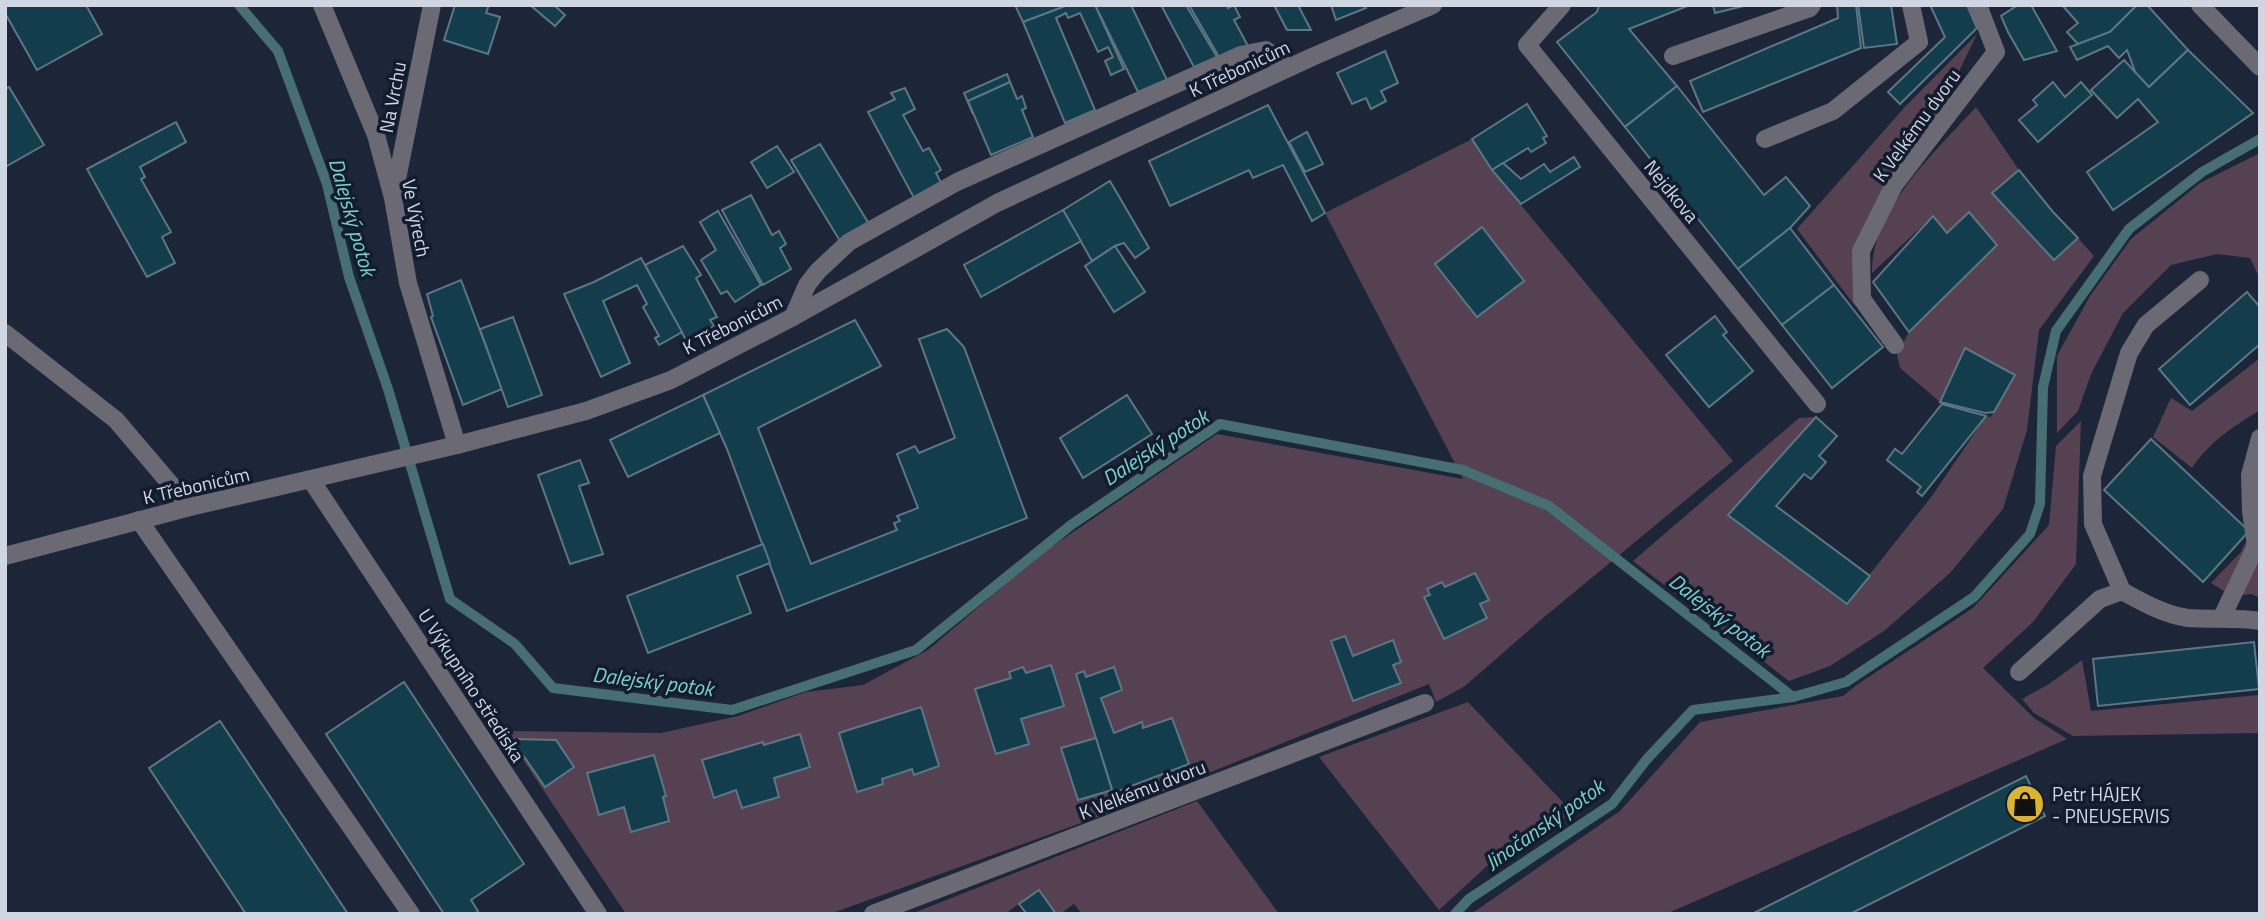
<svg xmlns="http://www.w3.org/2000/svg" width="2265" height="919" font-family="'Titillium Web',sans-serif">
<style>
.green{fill:#554152;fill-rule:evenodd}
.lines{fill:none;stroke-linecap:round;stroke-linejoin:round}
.stream{stroke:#476e72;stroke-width:10}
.building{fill:#133c4c;stroke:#5c7783;stroke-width:2}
.minor{stroke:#6b6973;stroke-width:18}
.labels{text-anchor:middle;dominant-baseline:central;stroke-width:7;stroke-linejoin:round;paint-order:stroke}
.street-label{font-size:19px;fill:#d0d7e3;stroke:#131c2e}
.poi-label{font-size:19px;fill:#d0d7e3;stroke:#131c2e;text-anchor:start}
.water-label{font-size:21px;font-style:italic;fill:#7cd1cf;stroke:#131c2e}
</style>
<rect width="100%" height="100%" fill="#1c2638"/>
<g class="green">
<path d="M1977,34L1961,67L1946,104L1853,275L1856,307L1797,229L1904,108Z"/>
<path d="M1976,107L2019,170L1992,193L2054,260L2078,238L2094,256L2039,330L2027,430L2003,509L1950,573L1884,631L1830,666L1789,681L1633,561L1799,418L1816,417L1728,515L1846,604L1932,496L1986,416L1991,417L2014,375L1965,348L1940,402L1900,368L1897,355L1909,332L1997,245L1969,212L1947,233L1933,216L1872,273C1871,209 1936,151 1976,107Z"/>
<path d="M1472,139L1492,170L1733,461L1543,618L1465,686L1436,702L1429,684L1117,810L830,914H626L504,731L661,733L738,716L806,692L863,685L928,650L1041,554L1217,434L1463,479L1325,213ZM1482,227L1524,281L1477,317L1435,264ZM1475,573L1488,600L1480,604L1487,618L1444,639L1425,597L1430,595L1428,588L1442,582L1445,587ZM1345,636L1353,656L1393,641L1400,662L1393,665L1400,683L1353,701L1331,641ZM1051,665L1064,705L1021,719L1029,744L997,754L976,689L1011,678L1009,672L1023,667L1026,673ZM1114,668L1122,690L1101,698L1114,733L1141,722L1143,728L1172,718L1189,764L1113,793L1112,790L1078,800L1061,749L1096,738L1077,674L1084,671L1086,677ZM921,707L939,766L914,775L912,769L882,779L883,784L857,792L839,733ZM800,734L810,767L774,778L779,797L742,808L736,790L714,797L702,760L762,742L764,745ZM513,739L556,740L574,767L545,787ZM654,755L666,796L663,797L669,821L632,832L624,807L599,815L588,774Z"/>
<path d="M2260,153V279L2250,258L2217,254L2171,265L2123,313L2091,374L2078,411L2057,433V356L2090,296L2131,239L2200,183Z"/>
<path d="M2260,358V410C2233,427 2210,441 2192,468L2153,437L2171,398L2192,411Z"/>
<path d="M2081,421L2076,564L2033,622L1983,668L2034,718L2067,739L1666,914H1471L1620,811L1700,722L1843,696L1858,684L1973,608L2049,525L2056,446Z"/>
<path d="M2260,511V598L2252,594L2232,596L2211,583L2241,552Z"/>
<path d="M2082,660L2091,711L2258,695L2260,677V733L2073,736L2034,713L2022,699L2049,684Z"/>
<path d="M1468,702L1573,813L1487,866L1439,910L1319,757Z"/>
<path d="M1197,801L1279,914H1082L1074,904L1060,914H1056L1038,890L1005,914H911Z"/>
</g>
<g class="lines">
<g class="stream">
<path d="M239,5L278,51L327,184L349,277L388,389L450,599L515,644L553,688L732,710L916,650L1071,525L1220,424L1463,470L1549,506L1793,697L1846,682L1974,597L2030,534L2040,504L2043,387L2056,331L2129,229L2202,172L2260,139"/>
<path d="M1455,914L1469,899L1612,804L1647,759L1693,710L1793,697"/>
</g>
</g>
<g class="building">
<path d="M5,5H86L102,34L37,70L5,13Z"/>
<path d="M455,5H489L486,13L500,17L488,54L444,40Z"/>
<path d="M530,5H554L565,15L555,26Z"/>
<path d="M1015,5H1068L1023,22Z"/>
<path d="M1068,5H1095L1124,69L1111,75L1105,61L1113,57L1108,47L1098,52L1080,13L1068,18L1066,13L1056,18L1095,110L1065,123L1023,22Z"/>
<path d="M1095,5H1131L1167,80L1138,92Z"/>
<path d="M1161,5H1186L1217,57L1194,67Z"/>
<path d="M1189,5H1227L1228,8L1234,5L1240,17L1234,20L1248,46L1219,57Z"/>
<path d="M1274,5H1298L1311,30H1287Z"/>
<path d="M1331,5H1364L1366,8L1336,20Z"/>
<path d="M1599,5H1690L1629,29L1677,86L1625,127L1557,42L1597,12Z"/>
<path d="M1713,5H1748L1715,13Z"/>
<path d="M1837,5H1856L1861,48L1703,112L1690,81L1838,18Z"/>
<path d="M1858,5H1891L1897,44L1864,48Z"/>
<path d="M1930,5H1967L1977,28L1900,104L1888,92L1945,37Z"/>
<path d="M2018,5H2031L2057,51L2024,60L2008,32L2001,16Z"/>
<path d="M2062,5H2137L2110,32L2078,44L2067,32L2078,23Z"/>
<path d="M2137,5H2147L2188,50L2149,87L2136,74L2127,50L2119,58L2108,46L2077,60L2070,47L2110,32Z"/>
<path d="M2188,50L2253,113L2113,210L2087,172L2158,122L2138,99L2117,118L2091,90L2124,60L2149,87Z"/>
<path d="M1385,51L1398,83L1381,91L1386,101L1371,109L1366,98L1352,104L1337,73Z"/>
<path d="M1007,74L1010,82L968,101L973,114L964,93Z"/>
<path d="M1010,82L1017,99L1022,96L1026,108L1022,110L1033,137L991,155L968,101Z"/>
<path d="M2053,82L2065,97L2081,82L2092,95L2038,142L2019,120L2037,105L2033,100Z"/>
<path d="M1677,86L1764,195L1786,177L1810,206L1790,228L1738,269L1625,127Z"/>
<path d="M9,87L44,145L5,167V89Z"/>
<path d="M905,88L915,109L903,115L923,151L929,148L941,170L936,173L941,183L914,198L868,112L895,99L891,93Z"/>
<path d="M1527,104L1547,136L1543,138L1546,143L1531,152L1528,148L1492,170L1472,139Z"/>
<path d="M1268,105L1325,213L1312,221L1283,165L1253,178L1249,170L1170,206L1149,161Z"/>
<path d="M176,122L186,142L140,167L145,177L141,179L171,232L162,237L175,263L147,277L87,169Z"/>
<path d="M1307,132L1323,164L1305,172L1289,142Z"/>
<path d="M820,144L869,224L840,241L791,160Z"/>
<path d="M777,146L794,172L767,188L751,162Z"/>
<path d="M1574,157L1580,167L1521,204L1492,170L1503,163L1521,179L1544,164L1550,172Z"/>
<path d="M2019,170L2053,212L2078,238L2054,260L1992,193Z"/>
<path d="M1110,181L1149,248L1135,258L1124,243L1115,246L1092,261L1063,210Z"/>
<path d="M751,195L772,235L779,231L786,244L780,248L791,269L763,285L722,210Z"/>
<path d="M1063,210L1081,241L981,297L964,265Z"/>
<path d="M718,211L761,285L735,302L727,291L721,294L701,260L716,250L700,222Z"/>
<path d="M1969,212L1997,245L1909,332L1873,282L1933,216L1947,233Z"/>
<path d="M1482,227L1524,281L1477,317L1435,264Z"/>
<path d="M1790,228L1834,285L1782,325L1738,269Z"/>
<path d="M683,246L701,275L696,278L717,317L710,320L714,326L687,342L645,265Z"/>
<path d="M1115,246L1145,292L1114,312L1085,266Z"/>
<path d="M641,258L682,332L659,345L655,338L659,336L643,307L647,304L637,285L603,301L630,363L601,377L564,294L594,282Z"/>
<path d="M461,280L502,389L463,405L431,317L433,316L427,294Z"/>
<path d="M1834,285L1883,347L1832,388L1782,325Z"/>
<path d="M2247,292L2260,307V344L2190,405L2159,369Z"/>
<path d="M1715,316L1727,332L1723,335L1753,371L1709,407L1666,355Z"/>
<path d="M513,317L542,395L508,407L480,329Z"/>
<path d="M855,320L881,366L758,428L811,564L897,530L894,523L900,521L897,516L918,508L897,454L915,446L919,453L955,438L919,339L947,329L964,347L1027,518L787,611L727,449L703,395Z"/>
<path d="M1965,348L2015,375L1994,412L1985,413L1940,402Z"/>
<path d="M703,395L720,433L628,477L610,440Z"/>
<path d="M1127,395L1152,434L1083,478L1060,438Z"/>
<path d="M1942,404L1986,416L1922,496L1917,492L1921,487L1887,460L1895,449L1902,454Z"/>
<path d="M1816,417L1837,436L1819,456L1826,462L1811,479L1804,474L1776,506L1870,576L1847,604L1728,515Z"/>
<path d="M2151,439L2249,531L2203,582L2104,490Z"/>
<path d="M580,460L589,483L579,486L603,554L570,564L538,475Z"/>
<path d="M763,544L770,563L737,576L751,613L648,653L627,596Z"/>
<path d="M1475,573L1489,600L1480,604L1487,618L1444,639L1424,597L1430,595L1427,589L1442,582L1445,587Z"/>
<path d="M1345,636L1353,656L1393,640L1401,662L1393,665L1401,683L1353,701L1331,641Z"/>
<path d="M2254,642L2259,689L2098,706L2093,659Z"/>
<path d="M1051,665L1064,706L1021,719L1029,744L996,754L975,689L1011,678L1009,672L1023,667L1026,673Z"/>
<path d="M1114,667L1122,690L1101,698L1114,733L1142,722L1143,728L1172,718L1189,764L1113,793L1076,674L1084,671L1086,677Z"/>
<path d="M404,682L524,864L471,900L478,911L475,914H444L326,734Z"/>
<path d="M921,707L939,766L914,775L912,769L882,779L883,784L857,792L839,733Z"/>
<path d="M220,721L348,914H246L149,768Z"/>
<path d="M800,734L810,767L774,778L779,797L742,808L736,790L714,798L702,760L763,742L764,745Z"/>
<path d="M1096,738L1112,790L1078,800L1061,748Z"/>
<path d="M512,739L556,740L574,767L545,787Z"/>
<path d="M654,755L666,796L663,797L669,821L631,832L624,807L599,815L587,773Z"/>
<path d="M2026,776L2045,816L1850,914H1752Z"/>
<path d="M1039,890L1056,914H1027L1019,904Z"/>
</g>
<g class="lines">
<g class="minor">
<path d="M322,5L376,135L393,198L408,283L457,445"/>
<path d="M1562,5L1527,45L1817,404"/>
<path d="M2200,5L2260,67"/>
<path d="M1673,56L1810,8L1812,5"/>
<path d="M1765,139L1833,111L1919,42L1911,5"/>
<path d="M394,194L432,5"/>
<path d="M793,317L807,285L818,271L849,242L957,182L1241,55L1266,50L1288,68"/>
<path d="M5,333L116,420L190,507"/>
<path d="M1895,345L1862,299L1861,251L1894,185L1996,52L1978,5"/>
<path d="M311,480L598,914"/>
<path d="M139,520L411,914"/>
<path d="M5,556L190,507L457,445L586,411L671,380L793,317L997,203L1312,57L1433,5"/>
<path d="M2122,591L2093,524L2092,476L2129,353L2146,325L2200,280"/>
<path d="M2222,617L2256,546L2251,511L2250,475L2260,438"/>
<path d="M2019,672L2100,599L2122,591C2142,602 2165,615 2188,618C2212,620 2236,617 2260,621"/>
<path d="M873,914L1425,703"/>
</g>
</g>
<defs>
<symbol id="shop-disc" viewBox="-11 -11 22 22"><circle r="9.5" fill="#dab333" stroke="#131c2e"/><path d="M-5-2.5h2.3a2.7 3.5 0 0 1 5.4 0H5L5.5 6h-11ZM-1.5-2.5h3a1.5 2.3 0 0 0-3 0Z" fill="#111"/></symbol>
</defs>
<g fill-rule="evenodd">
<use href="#shop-disc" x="2003" y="782" width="44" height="44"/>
</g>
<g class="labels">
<g class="street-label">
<text transform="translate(1239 68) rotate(-25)">K Třebonicům</text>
<text transform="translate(392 97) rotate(-79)">Na Vrchu</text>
<text transform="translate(1916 125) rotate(-54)">K Velkému dvoru</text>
<text transform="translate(1672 191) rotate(51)">Nejdkova</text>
<text transform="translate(417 218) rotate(79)">Ve Výrech</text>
<text transform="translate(732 324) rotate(-27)">K Třebonicům</text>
<text transform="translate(196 485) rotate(-13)">K Třebonicům</text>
<text transform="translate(472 685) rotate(57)">U Výkupního střediska</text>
<text transform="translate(1142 789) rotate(-21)">K Velkému dvoru</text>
</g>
<g class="poi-label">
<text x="2052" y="793">Petr HÁJEK<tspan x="2052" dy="22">- PNEUSERVIS</tspan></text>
</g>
<g class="water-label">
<text transform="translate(353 217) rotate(74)">Dalejský potok</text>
<text transform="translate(1155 447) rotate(-33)">Dalejský potok</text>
<text transform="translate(1720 615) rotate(38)">Dalejský potok</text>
<text transform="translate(653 681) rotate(7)">Dalejský potok</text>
<text transform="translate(1544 824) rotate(-35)">Jinočanský potok</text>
</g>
</g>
<rect width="2265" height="919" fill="none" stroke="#d0d7e3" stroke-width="14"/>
</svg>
